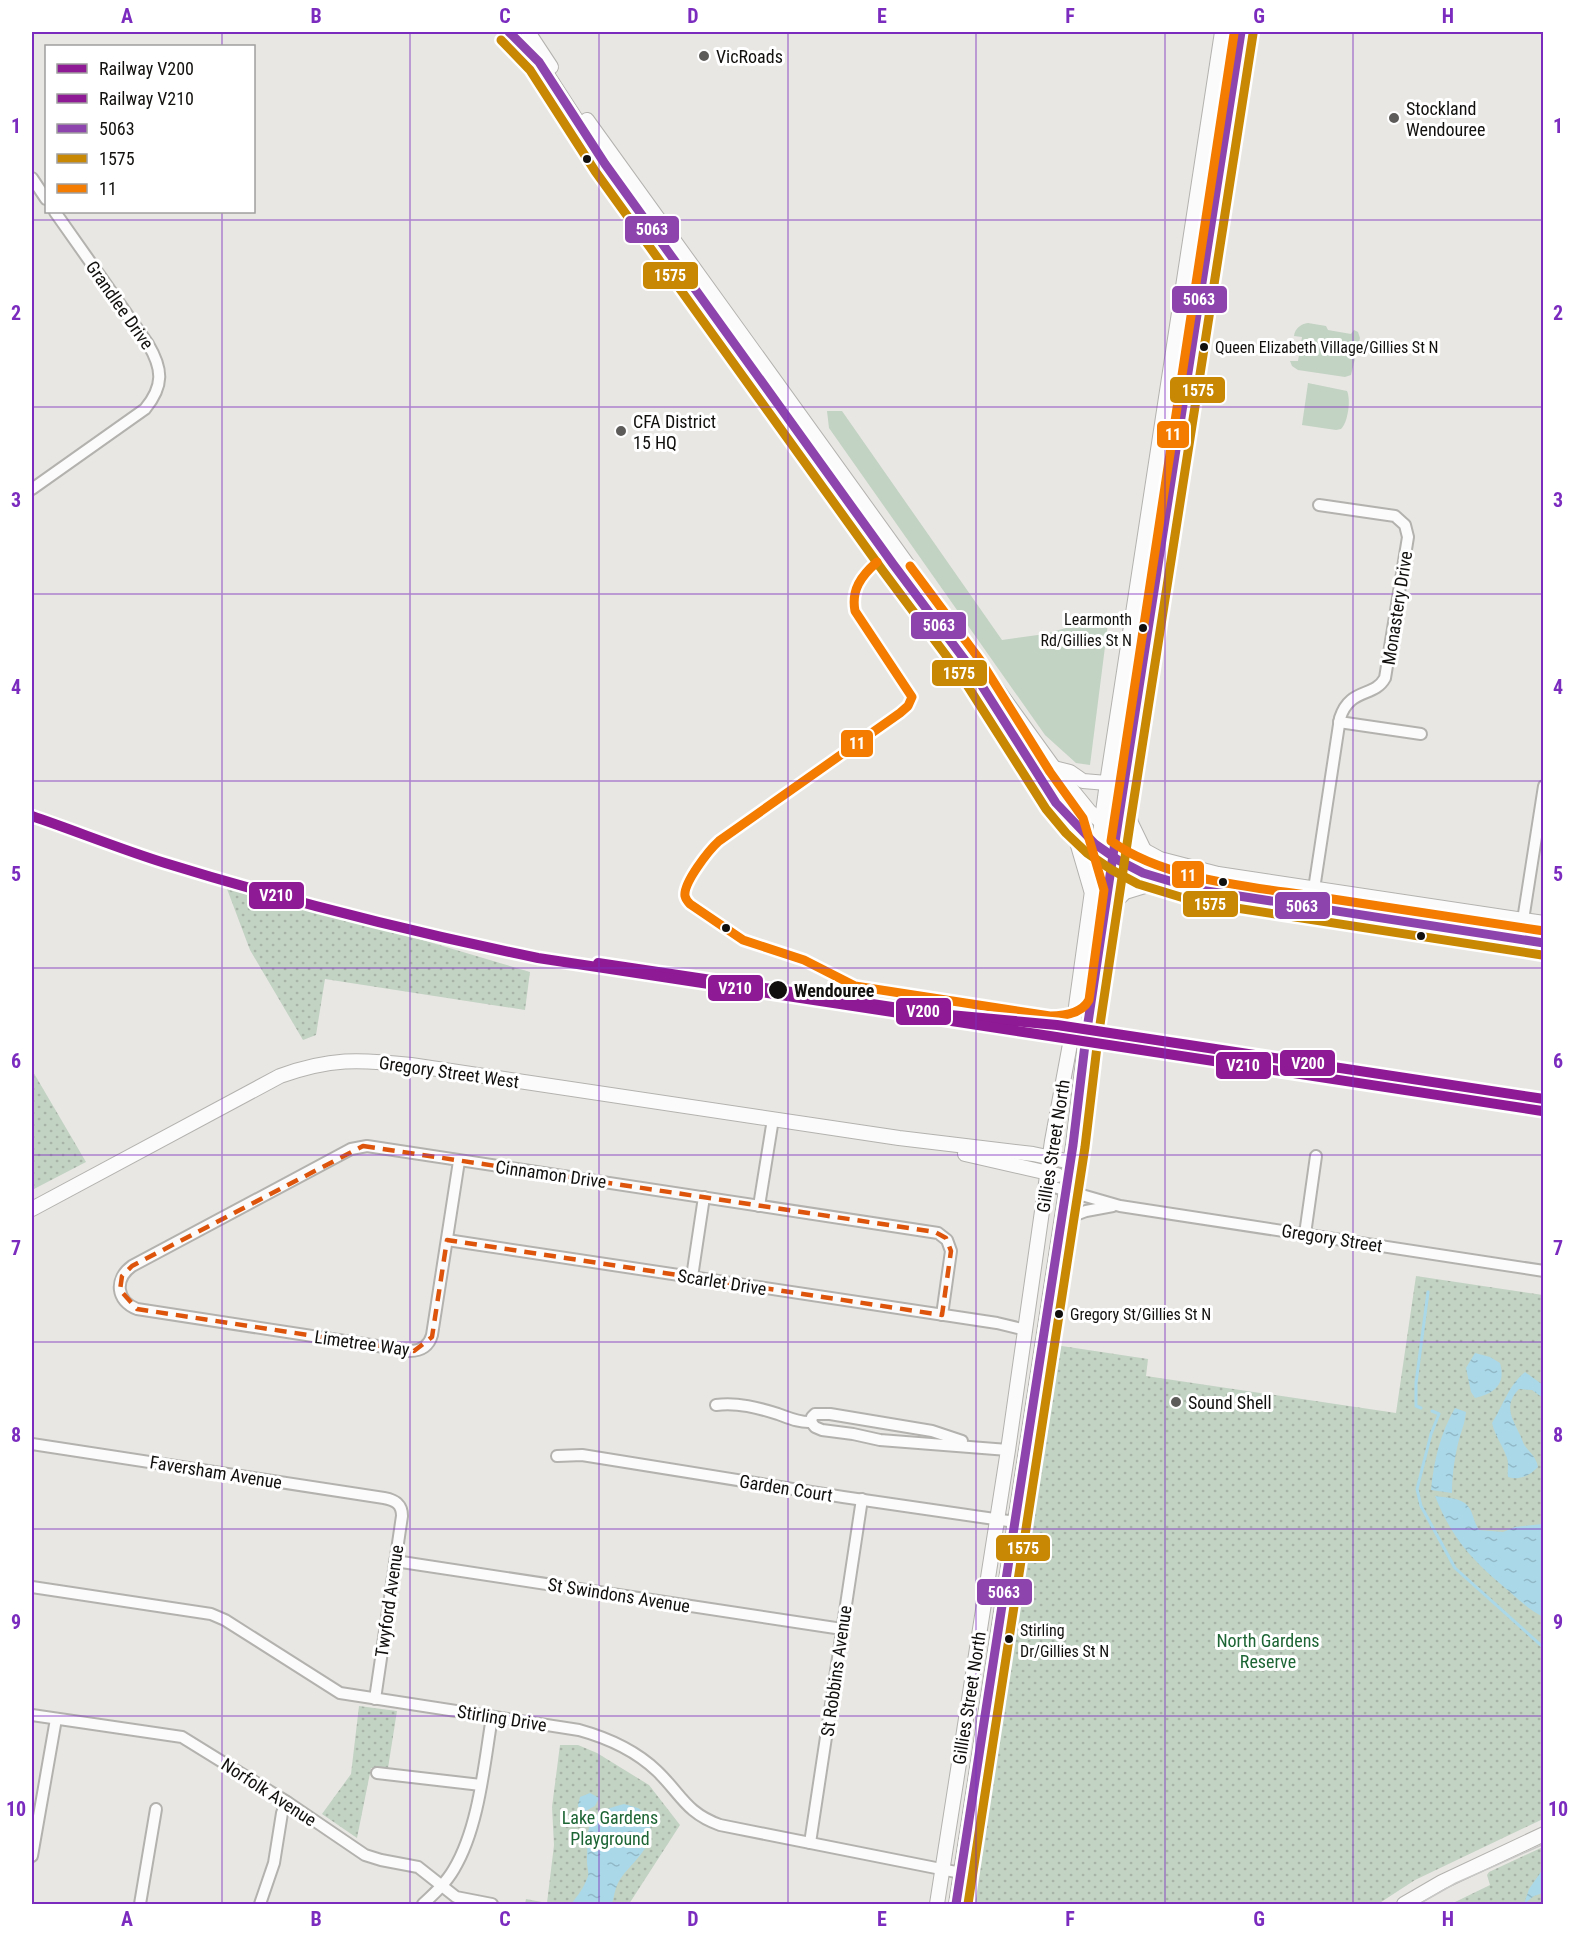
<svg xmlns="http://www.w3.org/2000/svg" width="1575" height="1936" font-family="'Roboto Condensed',sans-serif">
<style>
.grass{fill:#c2d2c3}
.park{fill:url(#park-dots)}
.water{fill:url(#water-ripples)}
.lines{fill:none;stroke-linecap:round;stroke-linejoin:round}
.stream{stroke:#aad8e8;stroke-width:3}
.street-casing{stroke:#b3b2af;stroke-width:14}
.secondary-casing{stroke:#b3b2af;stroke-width:16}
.street{stroke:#fcfbfb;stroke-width:10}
.secondary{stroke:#fcfbfb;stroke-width:14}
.tram{stroke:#c8c8c7;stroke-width:1.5}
.rail-casing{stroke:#c8c8c7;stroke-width:5}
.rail{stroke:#fff;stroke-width:3;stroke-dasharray:9;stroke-linecap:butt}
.bus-1-casing{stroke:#fff;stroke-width:14}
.bus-2-casing{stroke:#fff;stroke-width:14}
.bus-3-casing{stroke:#fff;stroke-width:14}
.bus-1{stroke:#8e44ad;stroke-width:9}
.bus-2{stroke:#c98803;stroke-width:9}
.bus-3{stroke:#f37c01;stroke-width:9}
.rail-1-casing{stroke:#fff;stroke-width:15}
.rail-2-casing{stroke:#fff;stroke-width:15}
.rail-1{stroke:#8f1a95;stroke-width:10}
.rail-2{stroke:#8f1a95;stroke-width:10}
.marked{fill:none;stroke:#dd550c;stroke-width:4.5;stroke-dasharray:12 8;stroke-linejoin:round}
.grid{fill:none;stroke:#7b2cbf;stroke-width:1.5;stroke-opacity:0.55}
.poi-dot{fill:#5c5b59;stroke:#fff;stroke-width:2}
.bus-dot{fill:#11100e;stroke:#fff;stroke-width:2}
.labels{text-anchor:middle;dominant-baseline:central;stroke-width:6;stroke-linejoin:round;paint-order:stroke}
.bus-label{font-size:16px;fill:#11100e;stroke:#fff;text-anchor:start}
.poi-label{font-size:18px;fill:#11100e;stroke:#fff;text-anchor:start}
.street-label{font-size:18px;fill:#11100e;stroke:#fff}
.stop-label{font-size:18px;font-weight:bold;fill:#11100e;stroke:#fff;text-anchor:start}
.park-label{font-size:18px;fill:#1d6534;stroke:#fff}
.line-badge{stroke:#fff;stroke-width:2}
.badge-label{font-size:16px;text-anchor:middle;font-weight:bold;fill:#fff}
.neatline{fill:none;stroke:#7b2cbf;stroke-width:2}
.grid-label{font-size:20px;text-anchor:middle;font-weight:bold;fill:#7b2cbf}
</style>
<defs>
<pattern id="park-dots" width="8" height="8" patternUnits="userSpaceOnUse" patternTransform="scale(1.5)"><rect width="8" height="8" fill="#c2d2c3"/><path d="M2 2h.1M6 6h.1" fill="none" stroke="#a6b3a6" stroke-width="1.8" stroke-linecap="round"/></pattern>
<pattern id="water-ripples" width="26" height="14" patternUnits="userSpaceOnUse" patternTransform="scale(1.5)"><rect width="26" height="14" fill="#aad8e8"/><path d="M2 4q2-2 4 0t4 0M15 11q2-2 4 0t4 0" fill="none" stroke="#91b8c6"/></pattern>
</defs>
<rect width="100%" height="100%" fill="#e8e7e3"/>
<g class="grass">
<path d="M1308,323L1326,326L1328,330L1351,334L1354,330L1358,332L1360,338L1351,375L1345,377L1298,370L1292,366L1290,361H1298L1302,337L1294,336C1295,328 1301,324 1308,323Z"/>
<path d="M1308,383L1347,391C1351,400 1348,422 1341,429L1336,430L1302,425Z"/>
<path d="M827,411H842L1002,640L1045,634L1083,623H1108L1090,765L1076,763L1045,735L829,428Z"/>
</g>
<g class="park">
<path d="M224,881L530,972L525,1010L325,979L316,1035L303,1040L250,950Z"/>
<path d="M32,1070L86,1162L32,1190Z"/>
<path d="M1416,1276L1543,1295V1819L1415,1880L1378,1904H970L1055,1345L1148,1359L1146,1376L1396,1413Z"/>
<path d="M359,1706L397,1711L388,1768H371L357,1838L322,1814L351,1774Z"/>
<path d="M560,1745H578L597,1753L649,1785L680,1825L629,1904H525L526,1899L547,1903L554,1845L552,1807Z"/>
<path d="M1543,1847V1904H1451L1490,1885L1487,1875L1489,1872Z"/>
</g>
<g class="water">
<path d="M1475,1353L1490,1357L1500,1363C1506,1384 1495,1393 1475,1398L1471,1392L1466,1368Z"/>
<path d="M1525,1372L1543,1385V1398L1532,1390L1519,1389C1504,1405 1511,1416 1519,1433C1522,1437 1522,1442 1525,1446C1531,1454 1536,1457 1538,1467C1530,1475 1520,1481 1508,1477C1507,1471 1509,1464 1507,1458C1503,1446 1495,1436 1492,1423C1503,1406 1508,1386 1525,1372Z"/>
<path d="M1455,1408L1466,1412C1465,1421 1463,1427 1460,1436C1455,1454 1452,1474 1452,1493L1431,1490C1434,1460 1440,1434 1455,1408Z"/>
<path d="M1435,1496C1448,1498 1465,1497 1471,1511C1474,1518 1475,1524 1479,1530L1503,1532L1515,1527L1542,1524L1543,1522V1617C1530,1610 1521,1602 1510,1592C1474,1562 1453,1541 1435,1496Z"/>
<path d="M590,1793L599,1798L595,1806L580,1814L578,1805L580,1797Z"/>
<path d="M624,1804L638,1808L647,1814C660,1846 633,1859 619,1881C615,1888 614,1897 612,1904H571C577,1897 585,1886 588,1876C589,1872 587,1867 587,1862C589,1827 582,1814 624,1804Z"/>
<path d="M1543,1869V1893L1534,1896L1524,1904L1529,1889Z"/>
</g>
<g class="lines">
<g class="stream">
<path d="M1421,1408L1416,1406V1383L1428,1292"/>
<path d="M1432,1411L1439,1414L1431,1434L1417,1489L1421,1506L1455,1568L1544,1648"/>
</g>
<defs>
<g id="street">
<path d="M32,178L46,199"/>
<path d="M32,489L145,409C164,386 163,369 148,344L55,212"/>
<path d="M1339,722L1421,734"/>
<path d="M1314,889L1340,718C1350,687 1374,698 1385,678L1408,537L1405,525L1395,516L1319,505"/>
<path d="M1523,920L1544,786"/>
<path d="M459,1161L432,1335C429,1346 421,1351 410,1351L137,1309C116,1301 114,1279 132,1266L351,1149L367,1146L938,1233L947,1240L951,1251L942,1315"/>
<path d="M1047,1185L1120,1206L1544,1271"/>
<path d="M759,1206L773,1119"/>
<path d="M1062,1220L1086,1211L1113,1206"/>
<path d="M1305,1234L1316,1156"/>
<path d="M447,1240L997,1323L1026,1330"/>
<path d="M692,1277L704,1197"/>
<path d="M716,1405C737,1402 759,1408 778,1414C789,1418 800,1423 811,1422L815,1427L822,1430L853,1434L880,1440L1008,1450"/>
<path d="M811,1422L812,1417L815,1414H830L932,1431L962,1441"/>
<path d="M32,1444L384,1498C395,1500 402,1504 402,1516L375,1699"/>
<path d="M557,1456L582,1455L843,1497L1015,1522"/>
<path d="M395,1561L842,1629"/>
<path d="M32,1587L211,1614L225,1620L340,1693L579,1730C608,1738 635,1750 657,1771C681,1794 686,1813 720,1825L961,1873"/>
<path d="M32,1715L182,1737L287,1802L365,1855L381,1860L418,1867L456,1897L492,1904"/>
<path d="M377,1773L481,1785"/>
<path d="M810,1843L862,1499"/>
<path d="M32,1856L56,1719"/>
<path d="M140,1904L156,1809"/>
<path d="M260,1904L274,1863L282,1813L287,1802"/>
<path d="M423,1904C434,1894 446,1883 454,1869C479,1827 484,1765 492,1717"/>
</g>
<g id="secondary">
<path d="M509,32L539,62L605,164L707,307L893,564L970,667L1056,803C1080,833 1107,858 1143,873C1190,893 1249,898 1300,906C1381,918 1462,931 1544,943"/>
<path d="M528,32L551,67"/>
<path d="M587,120L951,625"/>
<path d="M981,667L1054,768L1089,811L1116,835L1160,859L1218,874L1544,923"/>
<path d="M1054,768L1070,772L1083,781L1107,783"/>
<path d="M1125,796L1131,823L1145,852"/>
<path d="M1072,825L1091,890"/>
<path d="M1105,912L1125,892L1161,881"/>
<path d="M965,1154L1057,1175"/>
<path d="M32,1209L280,1076C330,1058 359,1059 411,1065L899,1138L1033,1154L1071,1162"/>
<path d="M937,1904L1008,1450L1052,1141L1073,1028L1107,783L1222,32"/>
<path d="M956,1904L1073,1145L1086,1036L1118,822L1241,32"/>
<path d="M1404,1904L1442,1882L1544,1834"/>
</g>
</defs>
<use href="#street" class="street-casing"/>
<use href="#secondary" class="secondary-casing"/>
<use href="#street" class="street"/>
<use href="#secondary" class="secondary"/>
<path class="tram" d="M1419,1904L1456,1883L1544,1844"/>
<defs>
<path id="rail" d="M443,939L598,963"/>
</defs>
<use href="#rail" class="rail-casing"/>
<use href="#rail" class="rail"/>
<defs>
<g id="bus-1">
<path d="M509,32L539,62L605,164L893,564L970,667L1056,803L1095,844L1118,860L1143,873L1200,890L1544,943"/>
<path d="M956,1904L1073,1145L1086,1036L1118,822L1241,32"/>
</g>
<g id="bus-2">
<path d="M501,40L530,70L595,171L883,571L960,674L1046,809L1066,833L1087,853L1112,870L1138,884L1197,902L1542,955"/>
<path d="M968,1904L1085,1147L1098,1038L1130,824L1253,34"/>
</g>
<g id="bus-3">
<path d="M1234,34L1111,841C1167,882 1258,887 1326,898C1398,909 1471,920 1544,931"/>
<path d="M877,562C861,576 851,590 855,611L912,697L908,706L900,713L719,841C709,850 683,883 685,896C686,900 687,901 690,904L743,940L804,960L855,986L1050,1016C1064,1016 1082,1013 1089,1000L1104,890L1083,818L1050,772L980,660L910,566"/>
</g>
</defs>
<use href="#bus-1" class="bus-1-casing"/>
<use href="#bus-2" class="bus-2-casing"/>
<use href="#bus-3" class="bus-3-casing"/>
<use href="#bus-1" class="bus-1"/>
<use href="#bus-2" class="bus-2"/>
<use href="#bus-3" class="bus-3"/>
<defs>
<path id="rail-1" d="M598,963L939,1014L1057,1025L1544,1099"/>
<path id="rail-2" d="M32,816C76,831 120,849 165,863C288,901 412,932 538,958L1542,1111"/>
</defs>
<use href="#rail-1" class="rail-1-casing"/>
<use href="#rail-2" class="rail-2-casing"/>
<use href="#rail-1" class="rail-1"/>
<use href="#rail-2" class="rail-2"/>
</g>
<path class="marked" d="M363,1146L935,1232L946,1238L951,1251L942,1315L447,1240L432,1337L414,1351L137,1309L120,1290L122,1276L132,1266Z"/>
<path class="grid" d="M222,32V46M410,32V1904M599,32V1904M788,32V1904M976,32V1904M1165,32V1904M1353,32V1904M222,212V1904M32,220H1544M32,407H1544M32,594H1544M32,781H1544M32,968H1544M32,1155H1544M32,1342H1544M32,1529H1544M32,1716H1544"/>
<g class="poi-dot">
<circle cx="704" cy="56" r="6"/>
<circle cx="1394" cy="118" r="6"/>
<circle cx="621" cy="431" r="6"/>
<circle cx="1176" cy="1402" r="6"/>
</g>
<g class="bus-dot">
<circle cx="587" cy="159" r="5"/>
<circle cx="1204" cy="347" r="5"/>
<circle cx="1143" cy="628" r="5"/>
<circle cx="1223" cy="882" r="5"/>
<circle cx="726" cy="928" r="5"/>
<circle cx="1421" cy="936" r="5"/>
<circle cx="778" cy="990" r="10"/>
<circle cx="1059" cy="1314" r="5"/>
<circle cx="1009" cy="1639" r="5"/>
</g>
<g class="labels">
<g class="bus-label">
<text x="1215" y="347">Queen Elizabeth Village/Gillies St N</text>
<text x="1132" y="619" text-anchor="end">Learmonth<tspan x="1132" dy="21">Rd/Gillies St N</tspan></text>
<text x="1070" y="1314">Gregory St/Gillies St N</text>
<text x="1020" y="1630">Stirling<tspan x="1020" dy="21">Dr/Gillies St N</tspan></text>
</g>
<g class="poi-label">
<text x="716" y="56">VicRoads</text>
<text x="1406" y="108">Stockland<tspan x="1406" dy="21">Wendouree</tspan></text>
<text x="633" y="421">CFA District<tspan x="633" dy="21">15 HQ</tspan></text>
<text x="1188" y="1402">Sound Shell</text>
</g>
<g class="street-label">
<text transform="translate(120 305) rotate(55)">Grandlee Drive</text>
<text transform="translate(1397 608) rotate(-81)">Monastery Drive</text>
<text transform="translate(449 1072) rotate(8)">Gregory Street West</text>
<text transform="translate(1053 1146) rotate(-81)">Gillies Street North</text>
<text transform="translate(551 1174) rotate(8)">Cinnamon Drive</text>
<text transform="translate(1332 1238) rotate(9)">Gregory Street</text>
<text transform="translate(722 1282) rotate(9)">Scarlet Drive</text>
<text transform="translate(362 1343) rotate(8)">Limetree Way</text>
<text transform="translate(216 1472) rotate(9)">Faversham Avenue</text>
<text transform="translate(786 1488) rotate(9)">Garden Court</text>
<text transform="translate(619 1595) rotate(9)">St Swindons Avenue</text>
<text transform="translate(389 1601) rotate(-82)">Twyford Avenue</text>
<text transform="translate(836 1671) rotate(-82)">St Robbins Avenue</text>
<text transform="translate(969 1698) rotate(-81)">Gillies Street North</text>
<text transform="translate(502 1718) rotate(9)">Stirling Drive</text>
<text transform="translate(269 1792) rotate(33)">Norfolk Avenue</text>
</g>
<g class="stop-label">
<text x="794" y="990">Wendouree</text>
</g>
<g class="park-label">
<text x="1268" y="1640">North Gardens<tspan x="1268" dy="21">Reserve</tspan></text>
<text x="610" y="1817">Lake Gardens<tspan x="610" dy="21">Playground</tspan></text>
</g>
</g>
<g class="line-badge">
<rect x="624" y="215" width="56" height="29" rx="6" fill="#8e44ad"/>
<rect x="642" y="261" width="57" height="29" rx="6" fill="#c98803"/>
<rect x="1171" y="285" width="57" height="29" rx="6" fill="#8e44ad"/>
<rect x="1169" y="376" width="57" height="28" rx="6" fill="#c98803"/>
<rect x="1156" y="420" width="34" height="29" rx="6" fill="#f37c01"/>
<rect x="910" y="611" width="57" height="29" rx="6" fill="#8e44ad"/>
<rect x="931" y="659" width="57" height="28" rx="6" fill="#c98803"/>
<rect x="840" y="729" width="34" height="29" rx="6" fill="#f37c01"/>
<rect x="1171" y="860" width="34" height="29" rx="6" fill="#f37c01"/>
<rect x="248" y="881" width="57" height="29" rx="6" fill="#8f1a95"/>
<rect x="1182" y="890" width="57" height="28" rx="6" fill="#c98803"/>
<rect x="1274" y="891" width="57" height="29" rx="6" fill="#8e44ad"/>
<rect x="707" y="974" width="57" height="28" rx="6" fill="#8f1a95"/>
<rect x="895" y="997" width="57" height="29" rx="6" fill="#8f1a95"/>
<rect x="1279" y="1049" width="57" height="28" rx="6" fill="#8f1a95"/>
<rect x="1215" y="1051" width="57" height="29" rx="6" fill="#8f1a95"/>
<rect x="995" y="1534" width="56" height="28" rx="6" fill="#c98803"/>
<rect x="976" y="1578" width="57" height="28" rx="6" fill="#8e44ad"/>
</g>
<g class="badge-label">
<text x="652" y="235">5063</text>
<text x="670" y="281">1575</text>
<text x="1199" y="305">5063</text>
<text x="1198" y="396">1575</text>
<text x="1173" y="440">11</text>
<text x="939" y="631">5063</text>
<text x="959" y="679">1575</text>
<text x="857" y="749">11</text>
<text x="1188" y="881">11</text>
<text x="276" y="901">V210</text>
<text x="1210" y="910">1575</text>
<text x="1302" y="912">5063</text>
<text x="735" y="994">V210</text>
<text x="923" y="1017">V200</text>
<text x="1308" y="1069">V200</text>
<text x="1243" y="1071">V210</text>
<text x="1023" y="1554">1575</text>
<text x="1004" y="1598">5063</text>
</g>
<rect width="1575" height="1936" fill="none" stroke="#ffffff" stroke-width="66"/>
<rect x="45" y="45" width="210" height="168" fill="#ffffff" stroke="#a09f9f" stroke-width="1.5"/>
<rect x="57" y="64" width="30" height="9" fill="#8f1a95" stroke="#a09f9f" stroke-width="1.5"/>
<text x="99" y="75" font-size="18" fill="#11100e">Railway V200</text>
<rect x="57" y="94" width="30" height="9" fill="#8f1a95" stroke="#a09f9f" stroke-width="1.5"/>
<text x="99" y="105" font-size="18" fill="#11100e">Railway V210</text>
<rect x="57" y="124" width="30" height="9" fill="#8e44ad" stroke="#a09f9f" stroke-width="1.5"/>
<text x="99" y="135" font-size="18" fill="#11100e">5063</text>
<rect x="57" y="154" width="30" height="9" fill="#c98803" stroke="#a09f9f" stroke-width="1.5"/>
<text x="99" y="165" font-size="18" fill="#11100e">1575</text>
<rect x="57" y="184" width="30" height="9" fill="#f37c01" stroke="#a09f9f" stroke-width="1.5"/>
<text x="99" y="195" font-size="18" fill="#11100e">11</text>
<rect x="33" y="33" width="1509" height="1870" class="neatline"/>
<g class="grid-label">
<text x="127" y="23">A</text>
<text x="316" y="23">B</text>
<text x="505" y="23">C</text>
<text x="693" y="23">D</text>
<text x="882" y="23">E</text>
<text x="1070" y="23">F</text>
<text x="1259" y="23">G</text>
<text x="1448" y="23">H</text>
<text x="16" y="133">1</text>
<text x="1558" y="133">1</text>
<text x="16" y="320">2</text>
<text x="1558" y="320">2</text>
<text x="16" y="507">3</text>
<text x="1558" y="507">3</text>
<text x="16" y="694">4</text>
<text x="1558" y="694">4</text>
<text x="16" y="881">5</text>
<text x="1558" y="881">5</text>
<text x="16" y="1068">6</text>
<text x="1558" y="1068">6</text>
<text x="16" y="1255">7</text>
<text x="1558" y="1255">7</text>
<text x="16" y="1442">8</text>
<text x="1558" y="1442">8</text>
<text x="16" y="1629">9</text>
<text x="1558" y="1629">9</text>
<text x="16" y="1816">10</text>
<text x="1558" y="1816">10</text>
<text x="127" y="1926">A</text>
<text x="316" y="1926">B</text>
<text x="505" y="1926">C</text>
<text x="693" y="1926">D</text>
<text x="882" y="1926">E</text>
<text x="1070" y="1926">F</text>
<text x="1259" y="1926">G</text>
<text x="1448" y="1926">H</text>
</g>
</svg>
